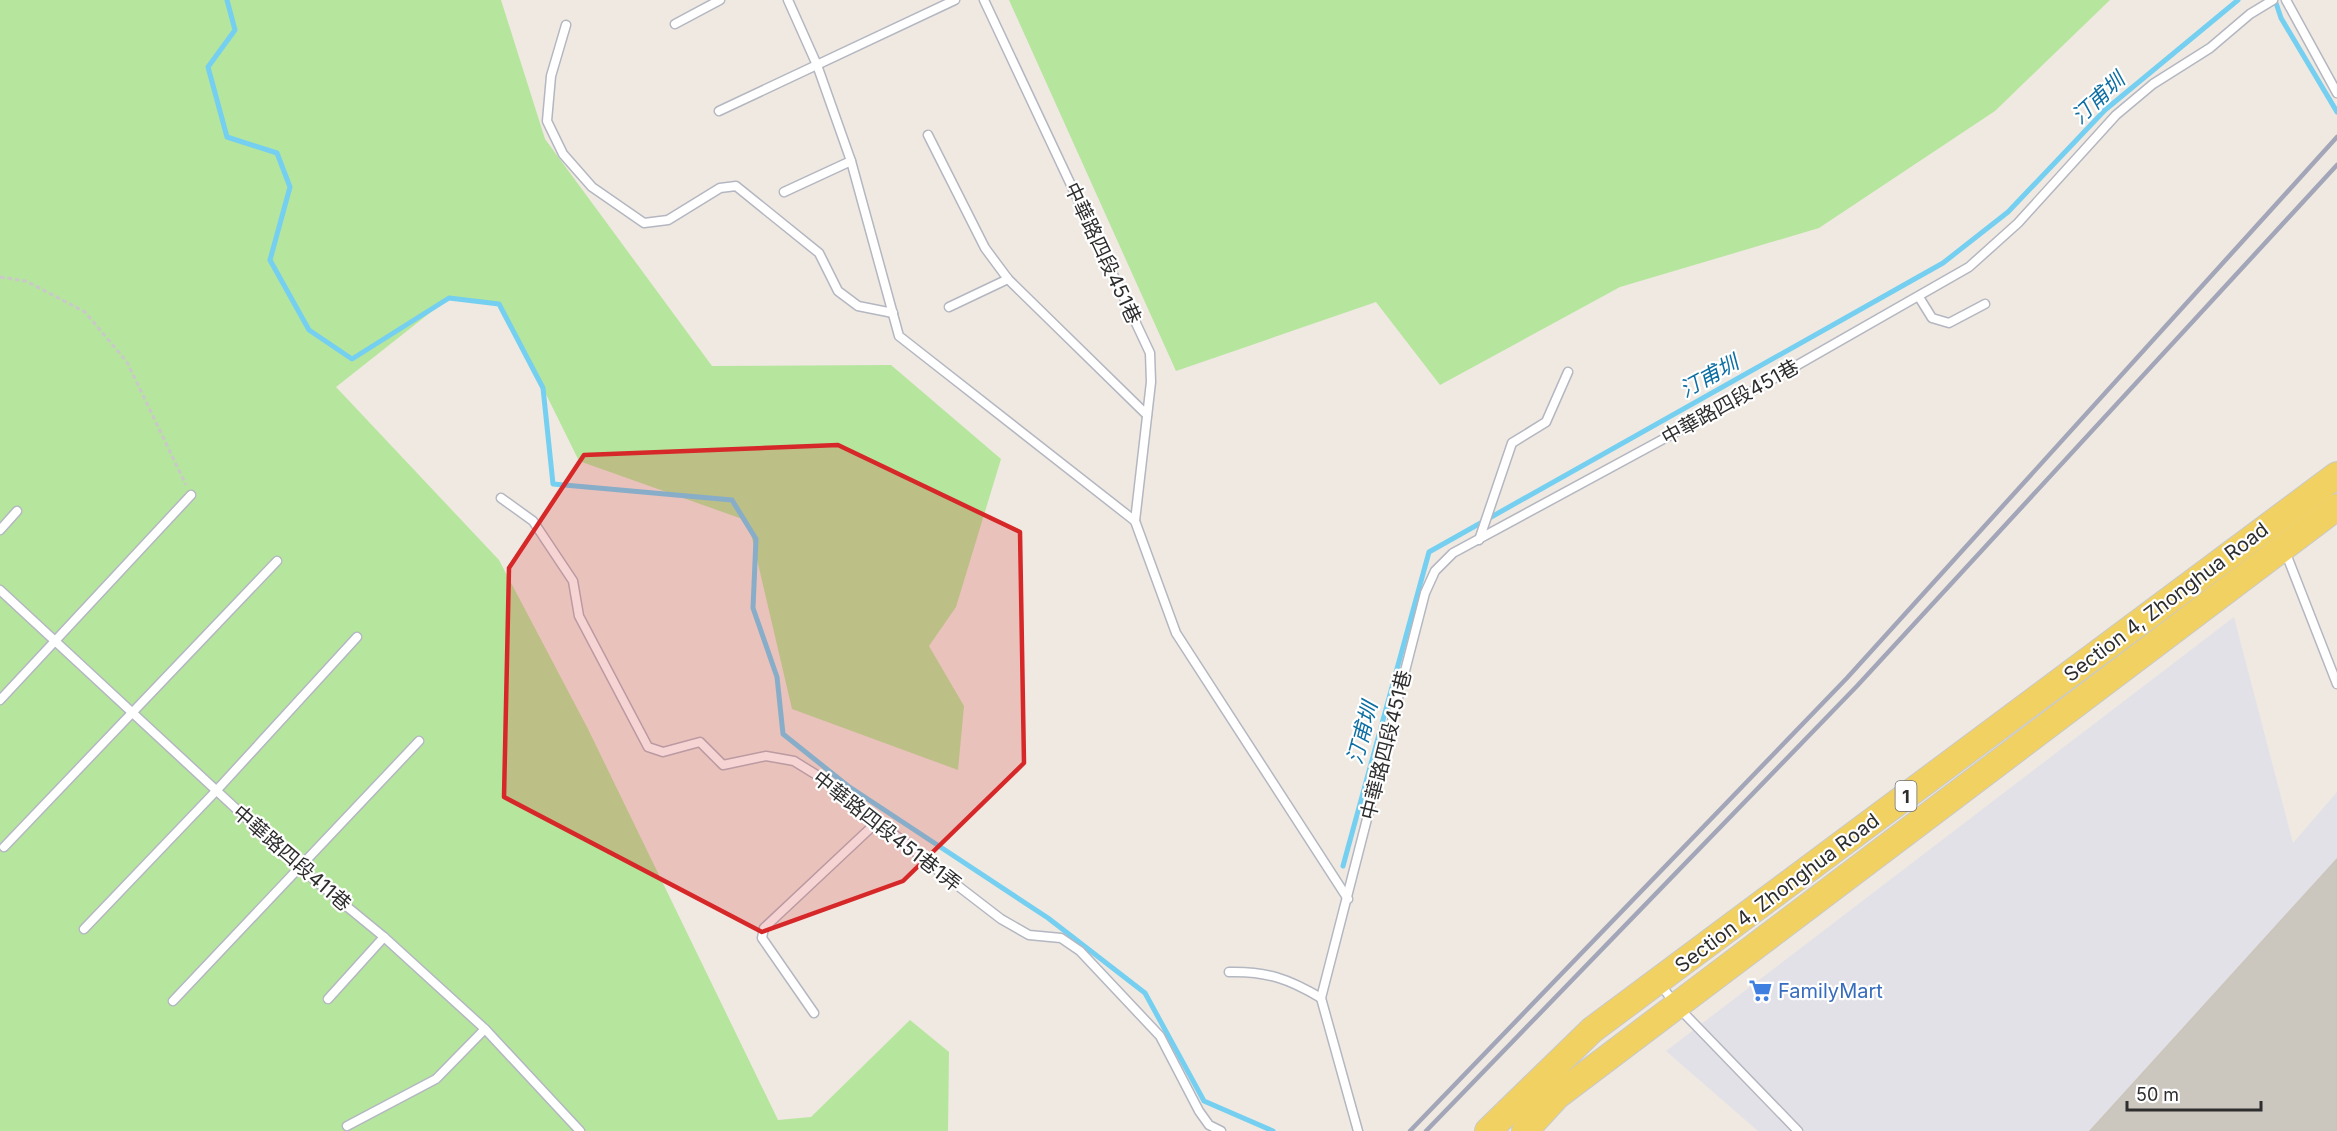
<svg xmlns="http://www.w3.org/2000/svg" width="2337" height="1131" font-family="Inter,'Noto Sans TC',sans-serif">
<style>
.industrial{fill:#e3e1e8}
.green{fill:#b6e59e}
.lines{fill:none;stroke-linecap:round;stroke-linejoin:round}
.stream{stroke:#75cff0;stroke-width:5}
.building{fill:#cbc7bf;stroke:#cbc5ba;stroke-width:1.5}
.service-casing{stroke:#b4b7c1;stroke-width:11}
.primary-casing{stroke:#c9c9c9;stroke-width:28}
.path{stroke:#c9c9c9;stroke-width:3;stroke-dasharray:4.5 3;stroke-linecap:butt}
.service{stroke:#fff;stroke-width:8}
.primary{stroke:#f2d163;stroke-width:26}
.rail{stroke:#a3a6b8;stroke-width:4.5}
.marked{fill:#d62828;fill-opacity:0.2;stroke:#d62828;stroke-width:4.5;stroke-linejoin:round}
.labels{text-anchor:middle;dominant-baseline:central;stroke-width:4.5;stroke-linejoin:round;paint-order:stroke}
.shield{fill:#fff;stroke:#6d6d6d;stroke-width:1.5}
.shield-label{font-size:18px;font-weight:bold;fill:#2e2e2e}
.street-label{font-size:20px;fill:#2e2e2e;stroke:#fff}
.shop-label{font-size:20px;fill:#366cbe;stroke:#fff;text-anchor:start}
.water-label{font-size:21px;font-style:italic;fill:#0d6fa3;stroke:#fff}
</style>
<rect width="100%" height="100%" fill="#efe9e1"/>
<path class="industrial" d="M2234,617L2293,843L2337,792V1131H1758L1666,1051Z"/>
<g class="green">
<path d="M0,0H501L545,139L712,366L891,365L1001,459L956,607L929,646L964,706L958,770L792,709L748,521L579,461L502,305L450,297L336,387L499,560L588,729L778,1120L811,1117L910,1020L949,1052L948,1131H0Z"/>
<path d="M1009,0H2110L1995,111L1819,228L1620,287L1440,385L1376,302L1176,371Z"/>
</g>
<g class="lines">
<g class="stream">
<path d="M227,0L235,30L208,67L227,137L277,153L290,187L270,260L309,330L352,359L449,298L499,304L543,388L553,484L732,500L756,539L753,608L777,677L783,734L848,786L1048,918L1145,993L1204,1101L1273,1131"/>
<path d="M2275,0L2281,18L2337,112"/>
<path d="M1343,866L1429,552L1943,263L2008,212L2105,110L2238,0"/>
</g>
</g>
<path class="building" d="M2337,859V1131H2090Z"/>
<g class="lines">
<defs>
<g id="service">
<path d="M788,0L817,65L851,161L899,336L1135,521L1176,633L1348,899"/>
<path d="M984,0L1150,353L1151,382L1135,521"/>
<path d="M2286,0L2337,93"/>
<path d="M675,24L720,0"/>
<path d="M566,25L551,76L547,121L563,154L592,187L644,223L668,220L720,188L736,186L819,253L838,291L858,306L893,313"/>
<path d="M719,111L955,0"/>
<path d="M928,135L985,248L1008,279L1147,415"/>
<path d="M784,192L851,161"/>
<path d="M1919,297L1932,318L1949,323L1985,304"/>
<path d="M949,307L1008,279"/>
<path d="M501,498L533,521L573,581L579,616L648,747L663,752L700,742L723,765L766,756L794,761L841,790L936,869L1001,919L1029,935L1061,938L1080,951L1160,1036L1199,1111L1209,1125L1221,1131"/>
<path d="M0,530L17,511"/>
<path d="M1479,540L1512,443L1546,422L1568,372"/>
<path d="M2285,551L2337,684"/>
<path d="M0,590L300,868L384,937L485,1029L580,1131"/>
<path d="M0,700L191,495"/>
<path d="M4,847L277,561"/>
<path d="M84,929L216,791L357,637"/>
<path d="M1229,972C1267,971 1289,979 1321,998"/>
<path d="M1660,984L1676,1005L1798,1131"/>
<path d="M328,999L384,937"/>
<path d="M173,1001L419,741"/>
<path d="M814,1013L762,938L764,928L878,821"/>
<path d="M347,1126L436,1079L485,1029"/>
<path d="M1358,1131L1321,998L1425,593L1435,571L1453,553L1752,391L1969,267L2018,223L2116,115L2153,84L2210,48L2250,14L2273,0"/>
</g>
<g id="primary">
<path d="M1488,1131L1592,1030L2337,475"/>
<path d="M1525,1131L1557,1096L2337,507"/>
</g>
</defs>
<use href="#service" class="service-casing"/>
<use href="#primary" class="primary-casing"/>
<path class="path" d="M0,277L26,281L85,312L127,362L186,485"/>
<use href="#service" class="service"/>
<use href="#primary" class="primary"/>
<g class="rail">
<path d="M1410,1131L1847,678L2337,137"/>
<path d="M1426,1131L1857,686L2337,165"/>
</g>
</g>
<path class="marked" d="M838,445L1020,532L1024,763L903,881L762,932L504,797L509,568L584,455Z"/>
<defs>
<symbol id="supermarket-bare" viewBox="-9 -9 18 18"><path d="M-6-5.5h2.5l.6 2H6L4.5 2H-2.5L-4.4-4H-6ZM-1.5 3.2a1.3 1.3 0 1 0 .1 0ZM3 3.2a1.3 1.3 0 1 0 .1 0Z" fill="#3f7fe0" stroke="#fff" stroke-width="2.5" paint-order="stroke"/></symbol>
</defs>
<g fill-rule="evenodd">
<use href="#supermarket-bare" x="1744" y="974" width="33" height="33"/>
</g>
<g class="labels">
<rect class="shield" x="1895.5" y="781" width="21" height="30" rx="4.5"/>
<g class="shield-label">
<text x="1906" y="796">1</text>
</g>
<g class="street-label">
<text transform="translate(1103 253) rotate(65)">中華路四段451巷</text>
<text transform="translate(1730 402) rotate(-29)">中華路四段451巷</text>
<text transform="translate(2166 602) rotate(-37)">Section 4, Zhonghua Road</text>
<text transform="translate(1386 745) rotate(-76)">中華路四段451巷</text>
<text transform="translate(887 831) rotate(38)">中華路四段451巷1弄</text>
<text transform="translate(292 858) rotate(41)">中華路四段411巷</text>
<text transform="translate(1777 893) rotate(-37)">Section 4, Zhonghua Road</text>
</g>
<g class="shop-label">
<text x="1778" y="991">FamilyMart</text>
</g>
<g class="water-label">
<text transform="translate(2098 98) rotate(-43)">汀甫圳</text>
<text transform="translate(1709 376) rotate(-29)">汀甫圳</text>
<text transform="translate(1362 733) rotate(-75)">汀甫圳</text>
</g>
</g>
<path d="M2127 1101v9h134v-9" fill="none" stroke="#2e2e2e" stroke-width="3"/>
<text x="2136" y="1101" font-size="18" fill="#2e2e2e" stroke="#ffffff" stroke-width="4.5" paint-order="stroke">50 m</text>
</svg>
